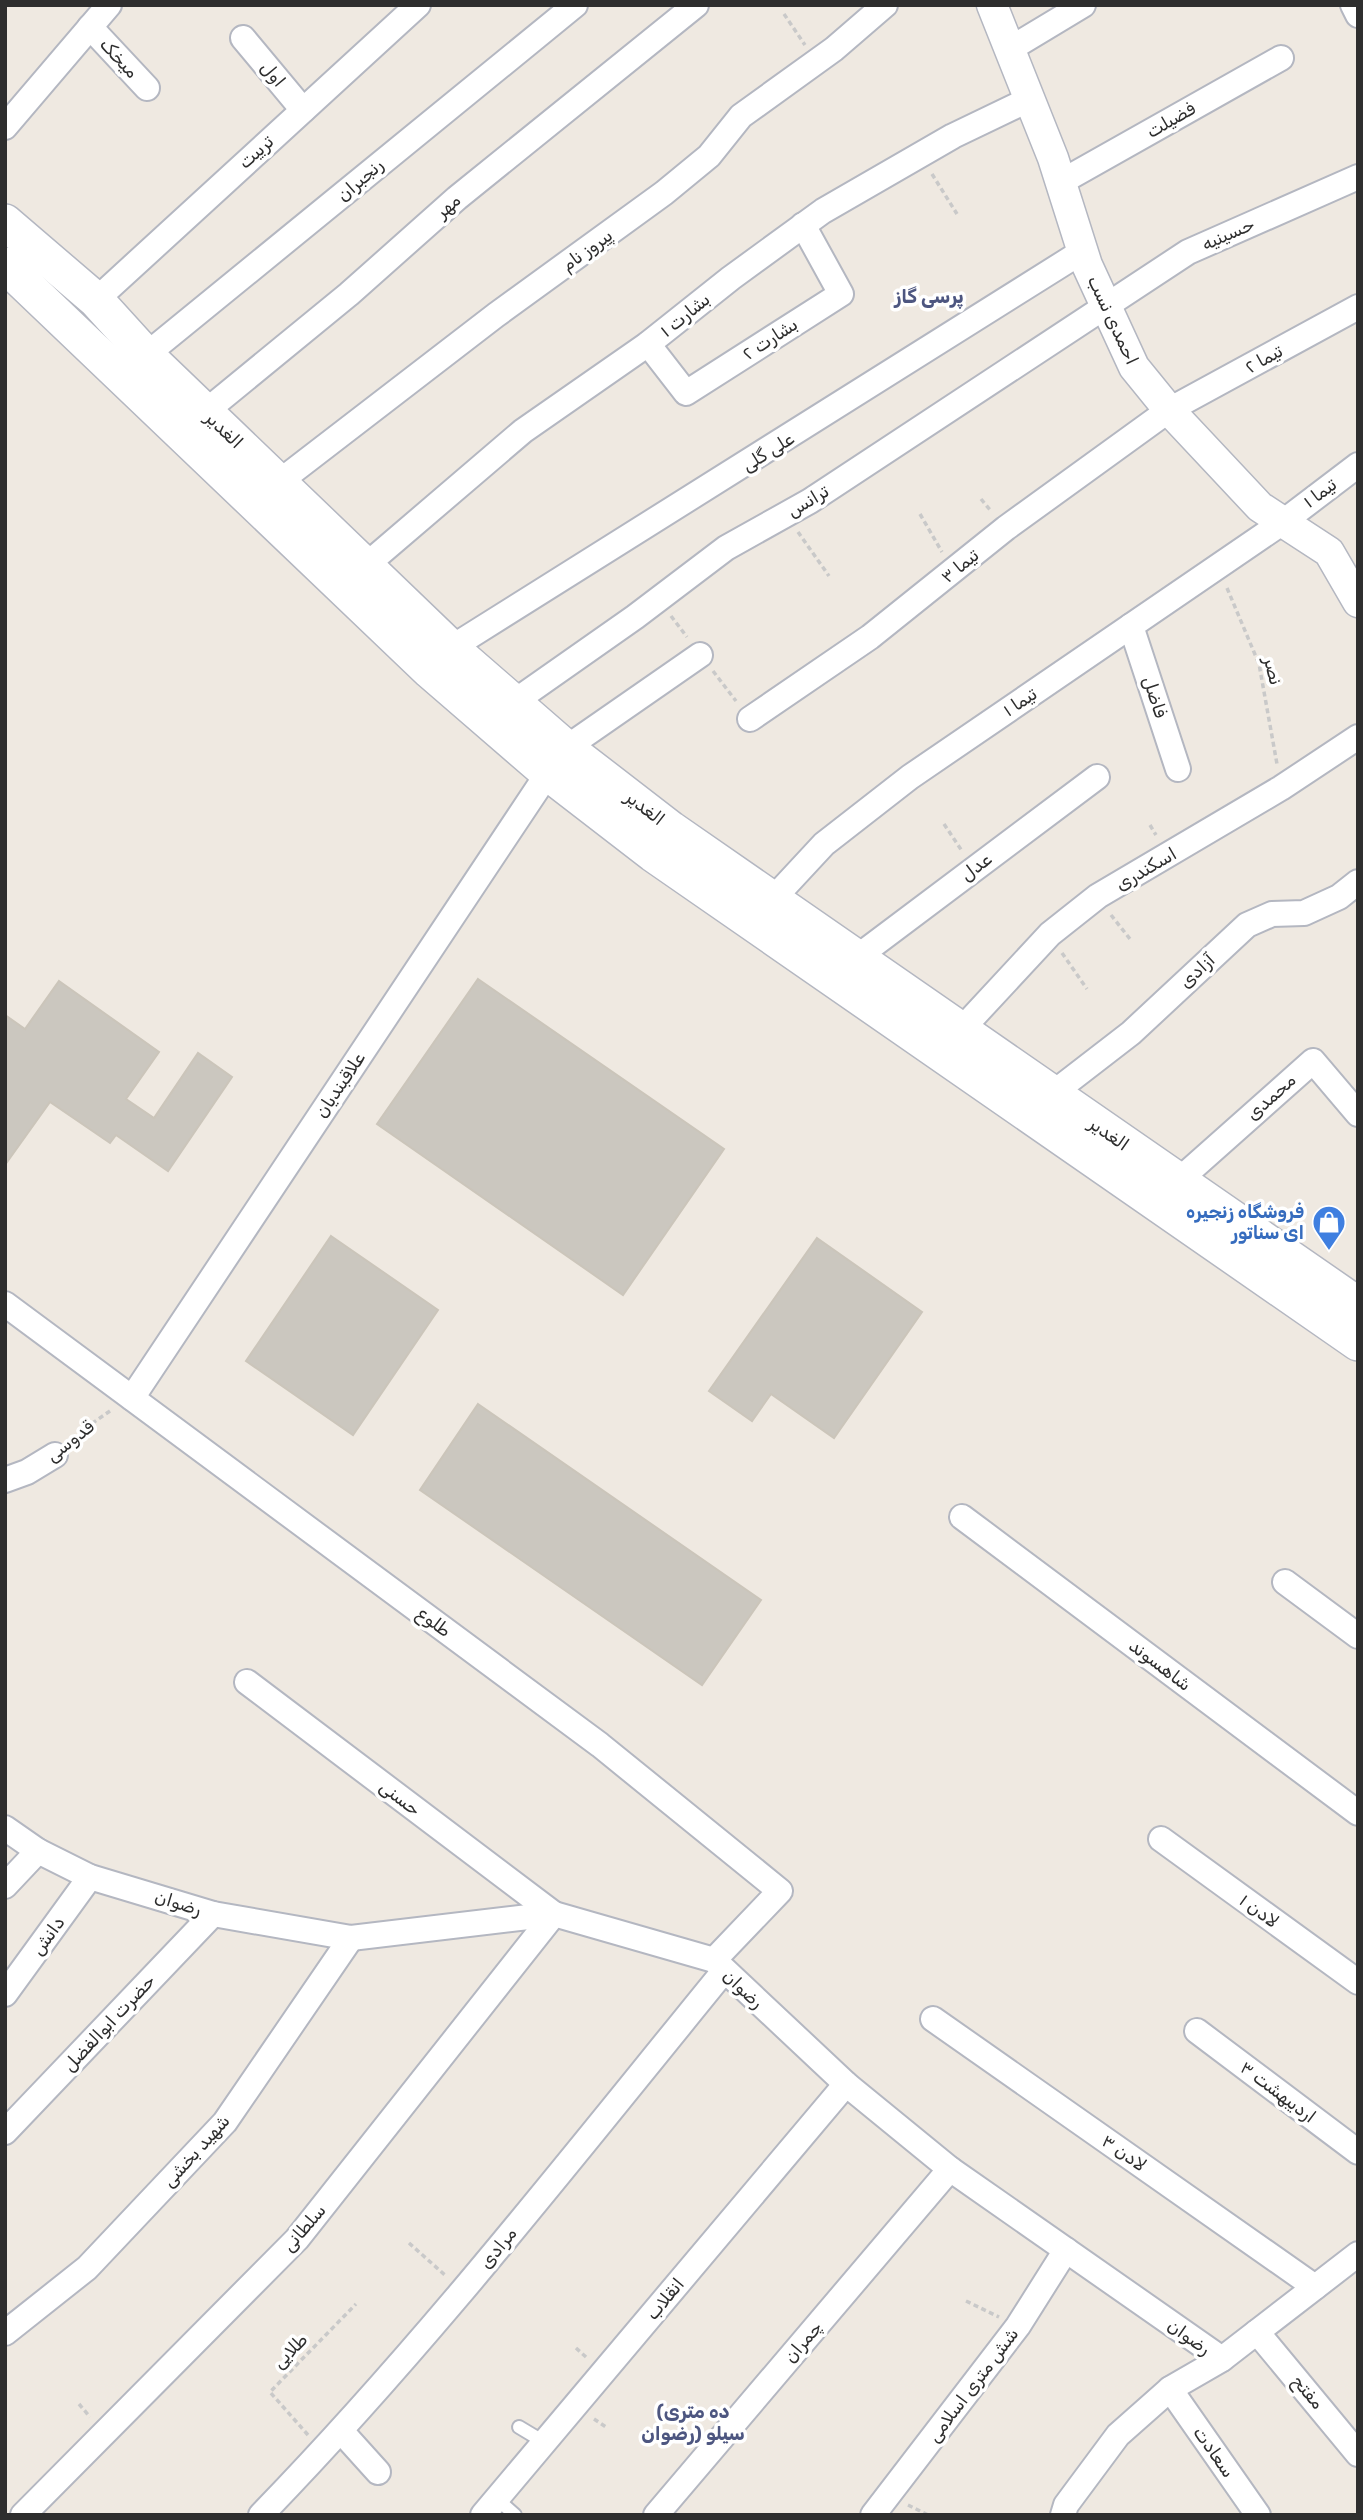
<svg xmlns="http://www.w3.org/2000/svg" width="1363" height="2520" font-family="Rubik,Cairo,sans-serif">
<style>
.building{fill:#cbc7bf;stroke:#cbc5ba;stroke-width:2}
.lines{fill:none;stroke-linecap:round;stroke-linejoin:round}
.service-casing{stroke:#b4b7c1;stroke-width:16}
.minor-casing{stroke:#b4b7c1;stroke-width:28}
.tertiary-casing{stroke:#b4b7c1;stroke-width:33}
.secondary-casing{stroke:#b4b7c1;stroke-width:38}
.path{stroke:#c9c9c9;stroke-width:3.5;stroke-dasharray:5 3.5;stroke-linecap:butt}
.service{stroke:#fff;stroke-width:12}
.minor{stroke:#fff;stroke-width:24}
.tertiary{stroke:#fff;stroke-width:30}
.secondary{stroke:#fff;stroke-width:35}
.labels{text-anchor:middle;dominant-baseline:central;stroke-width:7;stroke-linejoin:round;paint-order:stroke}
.street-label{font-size:18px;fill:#2e2e2e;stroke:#fff}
.shop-label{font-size:18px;font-weight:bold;fill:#366cbe;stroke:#fff;text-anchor:end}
.neighbourhood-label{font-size:19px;font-weight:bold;fill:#4d5680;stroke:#fff}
</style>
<rect width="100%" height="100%" fill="#efe9e1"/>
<g class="building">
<path d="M478,979L724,1149L623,1295L377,1124Z"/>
<path d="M59,981L159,1052L126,1099L154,1118L198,1053L232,1077L168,1171L116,1135L110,1143L50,1102L5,1165V1015L25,1029Z"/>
<path d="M331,1236L438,1310L353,1435L246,1361Z"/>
<path d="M817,1238L922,1312L834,1438L771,1394L752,1421L709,1391Z"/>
<path d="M478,1404L761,1600L702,1685L420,1490Z"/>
</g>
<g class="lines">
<defs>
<g id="service">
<path d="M519,2427L544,2442"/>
<path d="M497,2499L515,2515"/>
</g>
<g id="minor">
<path d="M1353,5L1358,15"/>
<path d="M90,27L147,88"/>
<path d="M243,38L303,110"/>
<path d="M1010,49L1083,5"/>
<path d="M5,127L109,5"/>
<path d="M1061,182L1281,58"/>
<path d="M96,300L418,5"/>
<path d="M648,344L686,393L841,294L803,225"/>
<path d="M146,355L575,5"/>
<path d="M205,412L349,294L457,198L696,5"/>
<path d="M279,482L496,315L664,193L709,156L741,116L834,49L885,5"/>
<path d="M364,567L523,431L648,344L731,278L823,211L953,136L1030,99"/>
<path d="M1131,626L1178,769"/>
<path d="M451,648L1083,251"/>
<path d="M514,702L635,617L726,548L810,501L1188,252L1358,177"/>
<path d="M750,719L870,637L1006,528L1169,410L1358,307"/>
<path d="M566,748L700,655"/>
<path d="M772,900L824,844L910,777L1283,522L1358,465"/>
<path d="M856,958L1097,777"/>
<path d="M960,1031L1050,934L1098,896L1281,788L1358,737"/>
<path d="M1052,1094L1131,1033L1247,925L1272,914L1304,913L1339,897L1358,882"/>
<path d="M1178,1181L1313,1061L1358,1114"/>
<path d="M5,1304L600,1745L780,1891L714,1960"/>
<path d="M132,1398L548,773"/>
<path d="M5,1480L27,1472L55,1455"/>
<path d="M962,1517L1358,1813"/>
<path d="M1285,1582L1358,1636"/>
<path d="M5,1828L38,1851L90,1877L213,1914L351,1938L554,1914L714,1960L846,2084L950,2169L1222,2359"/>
<path d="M1161,1839L1358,1982"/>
<path d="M5,1886L38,1851"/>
<path d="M5,1994L90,1877"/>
<path d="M933,2019L1315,2287"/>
<path d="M1197,2031L1358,2152"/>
<path d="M5,2132L213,1914"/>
<path d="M1257,2332L1358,2454"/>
<path d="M5,2333L87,2268L225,2122L351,1938"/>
<path d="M1170,2389L1258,2515"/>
<path d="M341,2431L378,2472"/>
<path d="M23,2515L297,2239L554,1914L247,1682"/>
<path d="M261,2515C427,2344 573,2156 724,1971"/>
<path d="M483,2515L846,2084"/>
<path d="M656,2515L950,2169"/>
<path d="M873,2515L1018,2326L1066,2250"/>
<path d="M1063,2515L1066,2505L1118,2435L1170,2389L1222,2359L1358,2254"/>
</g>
<path id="tertiary" d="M992,5L1053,158L1087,265L1134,367L1169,410L1260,507L1329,552L1358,602"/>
<g id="secondary">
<path d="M5,222L96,300L146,355L451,648L566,748L671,829L1358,1305"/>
<path d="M5,265L430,671L548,773L653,854L1358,1343"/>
</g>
</defs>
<use href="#service" class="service-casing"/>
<use href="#minor" class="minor-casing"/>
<use href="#tertiary" class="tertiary-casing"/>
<use href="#secondary" class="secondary-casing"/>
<g class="path">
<path d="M784,14L805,45"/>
<path d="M932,174L957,214"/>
<path d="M981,499L991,511"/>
<path d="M920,514L942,552"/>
<path d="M798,532L829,576"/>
<path d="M1227,588L1259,664L1277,764"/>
<path d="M671,616L687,637"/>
<path d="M713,671L736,701"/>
<path d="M944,824L962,851"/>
<path d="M1150,825L1156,835"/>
<path d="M1111,915L1130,939"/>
<path d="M1062,953L1087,989"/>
<path d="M71,1438L110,1411"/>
<path d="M409,2243L446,2276"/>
<path d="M966,2301L999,2317"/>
<path d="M576,2348L586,2357"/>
<path d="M79,2404L90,2417"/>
<path d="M594,2419L606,2427"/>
<path d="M308,2435L270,2392L356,2304"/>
<path d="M908,2505L928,2515"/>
</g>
<use href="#service" class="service"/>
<use href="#minor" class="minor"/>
<use href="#tertiary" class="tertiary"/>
<use href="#secondary" class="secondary"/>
</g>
<defs>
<symbol id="shop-pin" viewBox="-11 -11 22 30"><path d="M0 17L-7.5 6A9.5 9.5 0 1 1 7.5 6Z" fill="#3f7fe0" stroke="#fff"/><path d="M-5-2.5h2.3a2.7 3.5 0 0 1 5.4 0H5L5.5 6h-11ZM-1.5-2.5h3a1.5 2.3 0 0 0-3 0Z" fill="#fff"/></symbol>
</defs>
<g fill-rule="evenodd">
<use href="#shop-pin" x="1310" y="1203" width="38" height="52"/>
</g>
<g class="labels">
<g class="street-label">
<text transform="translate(119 58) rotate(47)">میخک</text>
<text transform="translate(273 74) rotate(50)">اول</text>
<text transform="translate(1171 120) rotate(-30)">فضیلت</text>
<text transform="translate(256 152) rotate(-42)">تربیت</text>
<text transform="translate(360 180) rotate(-41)">رنجبران</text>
<text transform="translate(448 206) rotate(-41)">مهر</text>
<text transform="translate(1228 234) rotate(-24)">حسینیه</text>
<text transform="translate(587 250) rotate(-36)">پیروز نام</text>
<text transform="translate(685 315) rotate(-39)">بشارت ۱</text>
<text transform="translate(1113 320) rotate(65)">احمدی نسب</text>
<text transform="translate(770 339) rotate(-33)">بشارت ۲</text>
<text transform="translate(1264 359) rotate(-29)">تیما ۲</text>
<text transform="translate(224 430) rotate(44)">الغدیر</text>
<text transform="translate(768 452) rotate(-32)">علی گلی</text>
<text transform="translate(1320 493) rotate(-37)">۱ تیما</text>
<text transform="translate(808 501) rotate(-31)">ترانس</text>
<text transform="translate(960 566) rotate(-39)">تیما ۳</text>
<text transform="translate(1273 671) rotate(76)">نصر</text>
<text transform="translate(1155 697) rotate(72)">فاضل</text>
<text transform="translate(1020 702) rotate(-34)">تیما ۱</text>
<text transform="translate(645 808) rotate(38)">الغدیر</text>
<text transform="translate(976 867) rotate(-37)">عدل</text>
<text transform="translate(1146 869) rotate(-30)">اسکندری</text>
<text transform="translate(1197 971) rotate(-43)">آزادی</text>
<text transform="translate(340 1085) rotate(-56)">علاقبندیان</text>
<text transform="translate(1271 1097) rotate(-42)">محمدی</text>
<text transform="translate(1109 1134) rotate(35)">الغدیر</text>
<text transform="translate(70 1441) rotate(-38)">قدوسی</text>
<text transform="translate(434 1622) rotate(37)">طلوع</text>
<text transform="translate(1160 1665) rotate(37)">شاهسوند</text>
<text transform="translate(400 1798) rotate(37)">حسنی</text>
<text transform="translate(178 1903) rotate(17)">رضوان</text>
<text transform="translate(1259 1911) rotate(36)">لادن ۱</text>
<text transform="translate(48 1936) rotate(-54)">دانش</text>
<text transform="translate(743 1989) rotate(43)">رضوان</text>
<text transform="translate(109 2023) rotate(-47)">حضرت ابوالفضل</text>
<text transform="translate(1278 2092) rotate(37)">اردیبهشت ۳</text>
<text transform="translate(196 2151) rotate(-48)">شهید بخشی</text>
<text transform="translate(1124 2153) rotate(35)">لادن ۳</text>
<text transform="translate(304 2228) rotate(-49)">سلطانی</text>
<text transform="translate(498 2248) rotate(-51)">مرادی</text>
<text transform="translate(665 2299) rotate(-50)">انقلاب</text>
<text transform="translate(1189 2337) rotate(35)">رضوان</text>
<text transform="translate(803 2342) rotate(-50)">چمران</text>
<text transform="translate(290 2351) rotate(-45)">طلایی</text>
<text transform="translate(973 2385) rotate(-53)">شش متری اسلامی</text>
<text transform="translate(1308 2392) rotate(50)">مفتح</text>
<text transform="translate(1214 2452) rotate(55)">سعادت</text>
</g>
<g class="shop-label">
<text x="1304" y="1212">فروشگاه زنجیره<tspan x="1304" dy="21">ای سناتور</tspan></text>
</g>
<g class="neighbourhood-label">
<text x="929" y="296">پرسی گاز</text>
<text x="693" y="2411">(ده متری<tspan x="693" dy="22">سیلو (رضوان</tspan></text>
</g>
</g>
<rect width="1363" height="2520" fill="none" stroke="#2e2e2e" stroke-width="14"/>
</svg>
